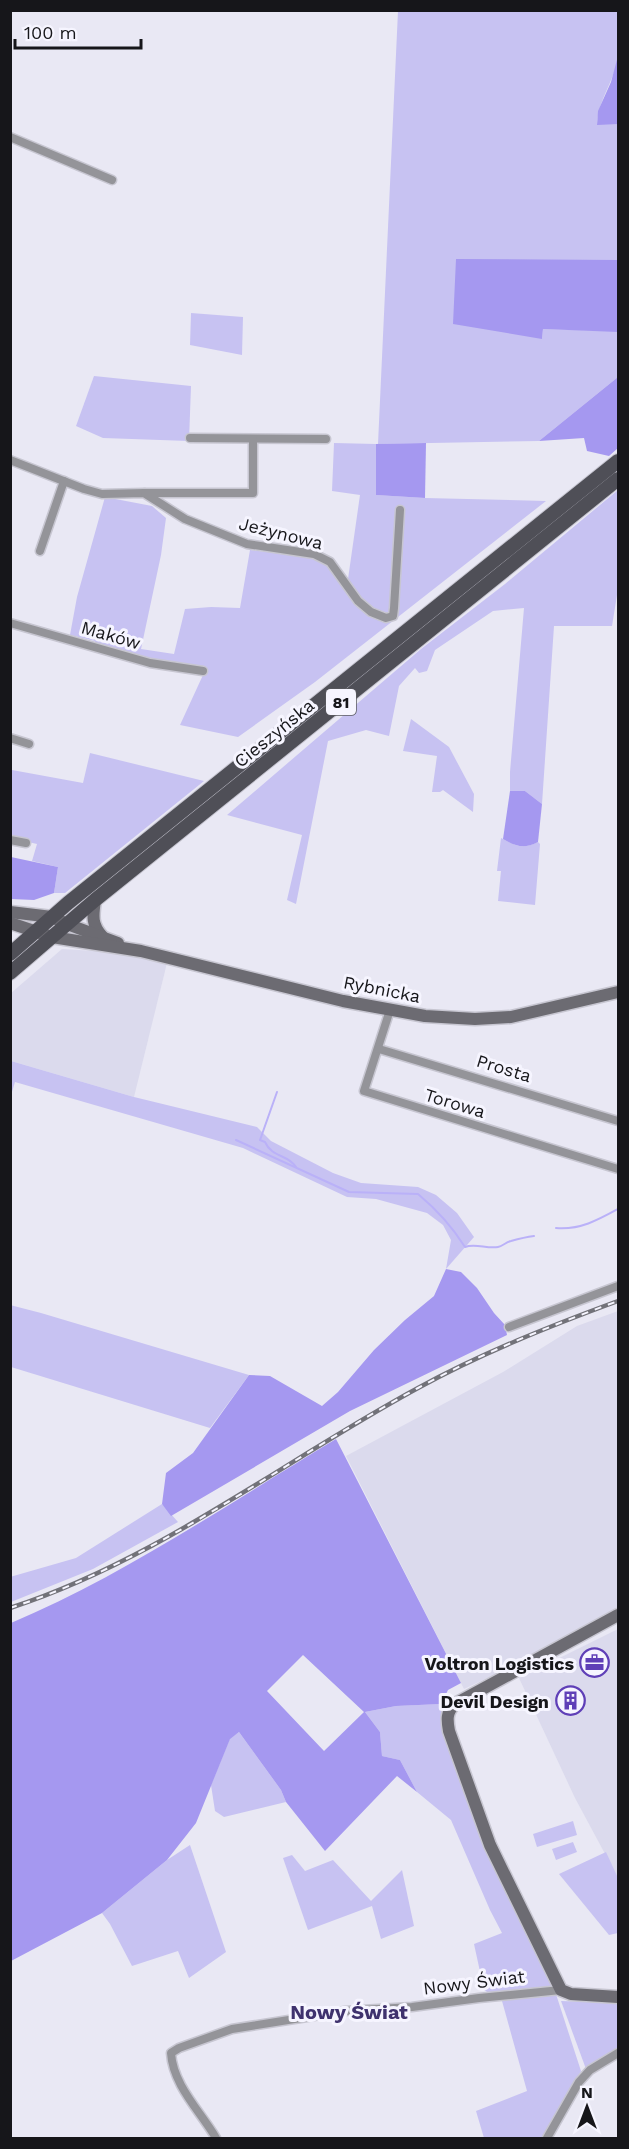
<svg xmlns="http://www.w3.org/2000/svg" width="629" height="2149" font-family="'Work Sans',sans-serif">
<style>
.built{fill:#dbdaed}
.green{fill:#c7c2f2;fill-rule:evenodd}
.forest{fill:#a598f0;fill-rule:evenodd}
.lines{fill:none;stroke-linecap:round;stroke-linejoin:round}
.stream{stroke:#bab1f8;stroke-width:2}
.street-casing{stroke:#c7c6d1;stroke-width:11}
.secondary-casing{stroke:#c7c6d1;stroke-width:15}
.primary-casing{stroke:#c7c6d1;stroke-width:16}
.street{stroke:#949499;stroke-width:8}
.secondary{stroke:#6c6b72;stroke-width:12}
.primary{stroke:#4f4f57;stroke-width:14}
.rail-casing{stroke:#727279;stroke-width:4.5}
.rail{stroke:#f6f5ff;stroke-width:2;stroke-dasharray:7;stroke-linecap:butt}
.labels{text-anchor:middle;dominant-baseline:central;stroke-width:6;stroke-linejoin:round;paint-order:stroke}
.shield{fill:#f6f5ff;stroke:#59595f;stroke-width:1.5}
.shield-label{font-size:16px;font-weight:bold;fill:#16161a}
.street-label{font-size:18px;fill:#16161a;stroke:#f6f5ff}
.poi-label{font-size:18px;font-weight:bold;fill:#16161a;stroke:#f6f5ff;text-anchor:end}
.neighbourhood-label{font-size:20px;font-weight:bold;fill:#3f326e;stroke:#f6f5ff}
</style>
<rect width="100%" height="100%" fill="#e9e8f4"/>
<g class="built">
<path d="M62,949L112,952L167,963L134,1097L11,1061L10,994Z"/>
<path d="M618,1311V1607L513,1666L464,1689L346,1456L503,1372L577,1326Z"/>
<path d="M618,1629V1878L575,1798L519,1678Z"/>
</g>
<g class="green">
<path d="M398,11H618C618,26 621,43 618,58C614,81 598,101 597,124H618V377L539,441L378,444ZM456,259L618,331L543,329L542,339Z"/>
<path d="M191,313L243,317L242,355L190,345Z"/>
<path d="M94,376L191,386L189,441L103,438L76,426Z"/>
<path d="M334,443L376,444V495L425,498L546,501L315,682L238,737L180,725L203,675L90,651L95,641L70,635L77,597L105,497L152,506L166,518L161,555L141,649L174,654L185,609L211,607L240,608L250,550L316,557L348,579L360,495L332,491Z"/>
<path d="M618,490V595H617L612,626H554L542,804L525,791H510V772L524,608L493,611L435,650L427,671L419,673L415,668L399,686L389,736L366,730L328,741L296,904L287,900L302,835L227,815L421,649L505,584Z"/>
<path d="M411,719L449,747L474,794L473,812L443,790L440,792H432L437,756L403,751Z"/>
<path d="M90,753L204,781L65,893H54L58,867L32,861L37,844L11,838L10,778L12,770L83,783Z"/>
<path d="M501,838C517,846 521,850 538,842L540,844L535,905L498,901L501,871H497Z"/>
<path d="M11,1061L134,1097L257,1127L271,1141L333,1173L361,1183L418,1187L436,1195L457,1213L474,1237L446,1269L451,1240L443,1225L427,1213L376,1199L347,1197L243,1148L15,1082L11,1095Z"/>
<path d="M10,1305L41,1313L249,1375L210,1428L11,1367Z"/>
<path d="M162,1504L178,1522L93,1569L11,1602L10,1577L76,1558Z"/>
<path d="M441,1704L443,1726L554,1988L581,2071L542,2138H484L476,2111L527,2091L502,2001L484,1990L474,1944L502,1933L490,1910L451,1820L417,1792L400,1760L382,1756L380,1732L365,1712L396,1706Z"/>
<path d="M239,1732L281,1790L286,1802L224,1817L215,1811L211,1785L230,1738Z"/>
<path d="M573,1821L577,1835L537,1847L533,1834Z"/>
<path d="M573,1842L577,1852L556,1860L552,1849Z"/>
<path d="M190,1845L226,1952L189,1978L178,1951L132,1966L110,1924L102,1913L167,1860Z"/>
<path d="M606,1852L618,1878V1933L609,1935L559,1874Z"/>
<path d="M292,1855L305,1871L333,1860L371,1901L402,1870L414,1926L381,1939L372,1906L308,1930L283,1858Z"/>
<path d="M561,2001L618,2003V2050L586,2069Z"/>
</g>
<g class="forest">
<path d="M618,56V124L597,125L598,111L611,82Z"/>
<path d="M456,259L618,260V332L543,329L542,339L453,324Z"/>
<path d="M618,377V448L609,456L587,451L584,438L539,441Z"/>
<path d="M426,443L425,498L376,495V444Z"/>
<path d="M510,791H525L542,804L538,842C524,849 517,847 503,839Z"/>
<path d="M11,857L58,867L54,893L34,900L11,899Z"/>
<path d="M446,1269L461,1272L477,1288L494,1313L505,1325L507,1335L350,1411L171,1516L162,1504L166,1473L193,1453L249,1375L270,1376L322,1406L338,1392L374,1350L405,1320L434,1296Z"/>
<path d="M336,1439L461,1683L448,1690L441,1704L396,1706L365,1712L380,1732L382,1756L400,1760L417,1792L397,1776L325,1851L286,1802L281,1790L239,1732L230,1739L196,1823L167,1860L102,1913L11,1961V1623C123,1576 231,1502 336,1439ZM303,1655L364,1712L324,1751L267,1691Z"/>
</g>
<g class="lines">
<g class="stream">
<path d="M277,1092L260,1140L265,1142C272,1158 288,1154 296,1167"/>
<path d="M236,1140L349,1192L418,1194C436,1209 453,1228 465,1247C475,1243 487,1249 498,1247C503,1246 506,1242 511,1241C518,1239 526,1237 534,1236"/>
<path d="M556,1228C580,1230 598,1220 618,1209"/>
</g>
<defs>
<g id="street">
<path d="M10,137L112,180"/>
<path d="M190,438L326,439"/>
<path d="M10,460L84,489L102,494L144,493L185,519L247,544L314,554L330,562L358,601L371,612L386,618L393,616L394,608L400,510"/>
<path d="M145,493H253V439"/>
<path d="M40,551L64,481"/>
<path d="M10,623L150,663L203,671"/>
<path d="M10,738L29,744"/>
<path d="M10,840L26,843"/>
<path d="M390,1010L364,1091L618,1169"/>
<path d="M379,1049L618,1121"/>
<path d="M509,1327L618,1286"/>
<path d="M216,2138C200,2111 173,2085 171,2053L179,2048L232,2029L345,2011L412,2007L479,1998L561,1990"/>
<path d="M547,2138L579,2082L590,2070L618,2053"/>
</g>
<g id="secondary">
<path d="M95,900C93,915 91,924 102,936"/>
<path d="M10,912L52,917L67,924L118,943"/>
<path d="M10,923L52,937L141,951L343,1001L425,1016L475,1019L511,1017L618,992"/>
<path d="M618,1615L455,1704C446,1712 447,1720 449,1731L490,1845L561,1990L571,1994L618,1997"/>
</g>
<g id="primary">
<path d="M10,954L68,903L618,461"/>
<path d="M10,973L95,900L618,479"/>
</g>
</defs>
<use href="#street" class="street-casing"/>
<use href="#secondary" class="secondary-casing"/>
<use href="#primary" class="primary-casing"/>
<use href="#street" class="street"/>
<use href="#secondary" class="secondary"/>
<use href="#primary" class="primary"/>
<defs>
<path id="rail" d="M10,1608C158,1560 283,1461 418,1388C482,1353 550,1326 618,1301"/>
</defs>
<use href="#rail" class="rail-casing"/>
<use href="#rail" class="rail"/>
</g>
<defs>
<symbol id="office-ring" viewBox="-11 -11 22 22"><circle r="9.5" fill="#f6f5ff" stroke="#5f3fb7" stroke-width="1.5"/><path d="M-6-3h4V-5.5h4V-3h4V5H-6ZM-1-4.5V-3h2v-1.5ZM-6 0V1H6V0Z" fill="#5f3fb7"/></symbol>
<symbol id="building-ring" viewBox="-11 -11 22 22"><circle r="9.5" fill="#f6f5ff" stroke="#5f3fb7" stroke-width="1.5"/><path d="M-4-6H4V6H1V3H-1V6H-4ZM-2.5-4.3h1.7v1.8h-1.7ZM.8-4.3h1.7v1.8H.8ZM-2.5-1h1.7V.8h-1.7ZM.8-1h1.7V.8H.8Z" fill="#5f3fb7"/></symbol>
</defs>
<g fill-rule="evenodd">
<use href="#office-ring" x="578" y="1646" width="33" height="33"/>
<use href="#building-ring" x="554" y="1684" width="33" height="33"/>
</g>
<g class="labels">
<rect class="shield" x="326" y="689" width="30" height="26" rx="4.5"/>
<g class="shield-label">
<text x="341" y="702">81</text>
</g>
<g class="street-label">
<text transform="translate(281 533) rotate(14)">Jeżynowa</text>
<text transform="translate(111 635) rotate(16)">Maków</text>
<text transform="translate(274 733) rotate(-39)">Cieszyńska</text>
<text transform="translate(382 989) rotate(11)">Rybnicka</text>
<text transform="translate(504 1068) rotate(17)">Prosta</text>
<text transform="translate(455 1103) rotate(17)">Torowa</text>
<text transform="translate(474 1982) rotate(-7)">Nowy Świat</text>
</g>
<g class="poi-label">
<text x="574" y="1663">Voltron Logistics</text>
<text x="549" y="1701">Devil Design</text>
</g>
<g class="neighbourhood-label">
<text x="349" y="2012">Nowy Świat</text>
</g>
</g>
<rect width="629" height="2149" fill="none" stroke="#16161a" stroke-width="24"/>
<g transform="translate(587 2107)" stroke="#f6f5ff" stroke-width="4.5" paint-order="stroke">
<path d="M0-4.5L10 22L0 15L-10 22Z" fill="#16161a"/>
<text y="-9" font-size="16" font-weight="bold" text-anchor="middle" fill="#16161a">N</text>
</g>
<path d="M15 39v9h126v-9" fill="none" stroke="#16161a" stroke-width="3"/>
<text x="24" y="39" font-size="18" fill="#16161a" stroke="#f6f5ff" stroke-width="4.5" paint-order="stroke">100 m</text>
</svg>
